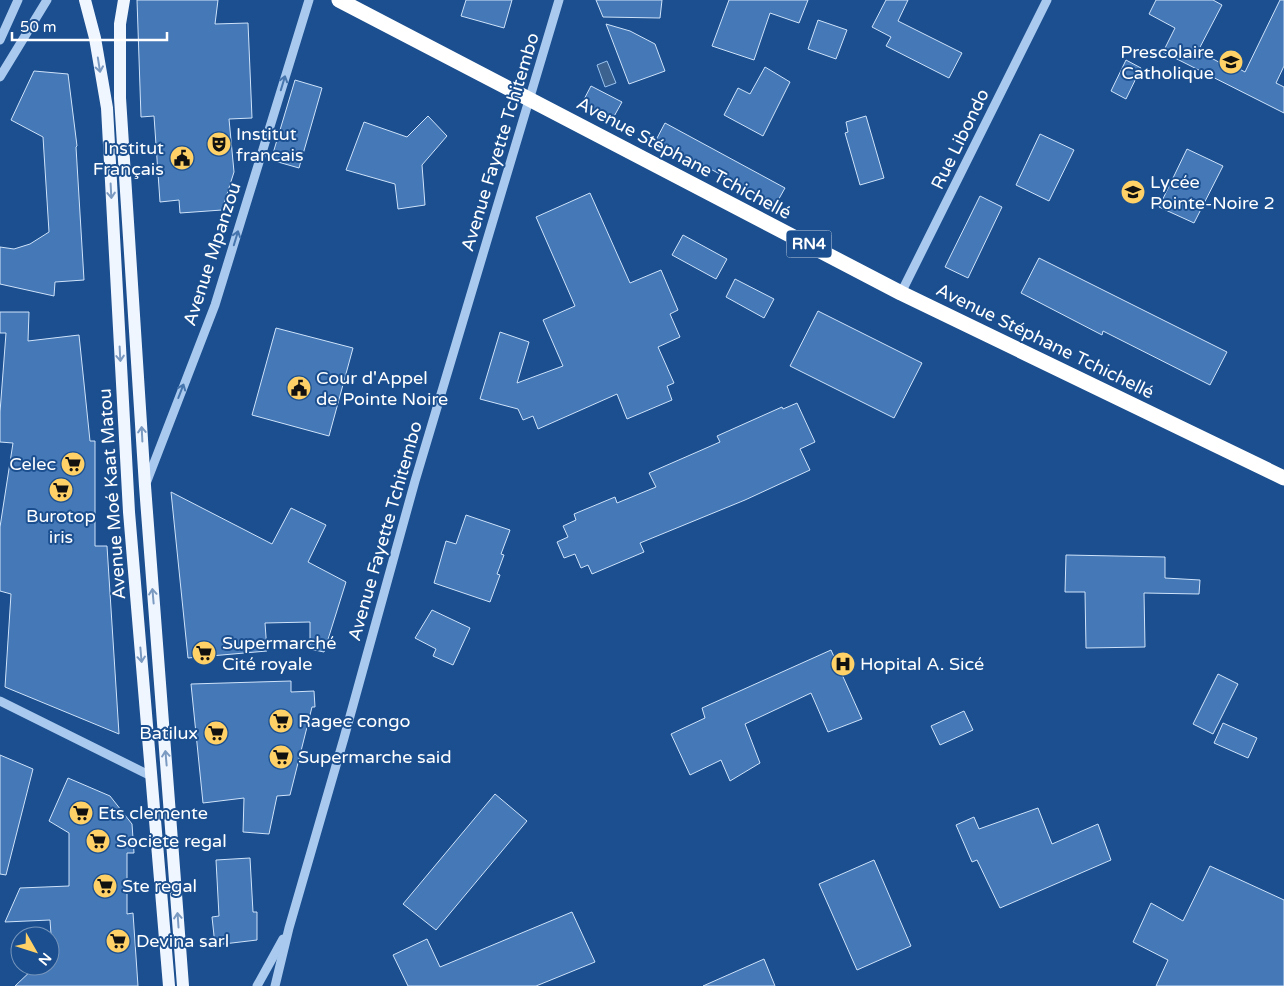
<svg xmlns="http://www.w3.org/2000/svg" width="1284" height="986" font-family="'Varela Round',sans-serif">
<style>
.water{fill:#3c6290;stroke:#9cc4f0}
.building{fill:#4478b7;stroke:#cfe3fa}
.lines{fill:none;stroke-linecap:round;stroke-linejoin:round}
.minor{stroke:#a9c9ee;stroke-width:9}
.major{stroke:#f0f6ff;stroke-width:12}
.highway{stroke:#fff;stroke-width:15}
.oneway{stroke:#7b9ac1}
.oneway2{stroke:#4674ac}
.labels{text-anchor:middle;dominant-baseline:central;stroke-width:4;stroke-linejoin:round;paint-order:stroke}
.shield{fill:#1b4f8f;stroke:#bbcadd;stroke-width:1}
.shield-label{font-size:16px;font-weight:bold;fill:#fff}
.poi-label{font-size:18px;fill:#fff;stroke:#1b4f8f;text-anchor:start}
.street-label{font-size:18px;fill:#fff;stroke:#1b4f8f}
</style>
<rect width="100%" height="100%" fill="#1b4f8f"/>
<path class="water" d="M607,61L616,83L605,87L597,65Z"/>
<g class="building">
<path d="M137,0H218L215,24L248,23L252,118L229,119L234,172L222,210L180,213L179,200L160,202L154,116L141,117Z"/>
<path d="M466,0H512L504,28L461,16Z"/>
<path d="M596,0H662L660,18L603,17Z"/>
<path d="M729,0H808L799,23L770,13L754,60L712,46Z"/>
<path d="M886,0H908L898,21L962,53L949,78L886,46L891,37L872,27Z"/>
<path d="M1156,0H1213L1222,5L1198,51L1230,68L1232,65L1245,72L1280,0H1284V66L1276,83L1284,87V113L1163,52L1175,28L1149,14Z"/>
<path d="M818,20L847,30L836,59L808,49Z"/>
<path d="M606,24L630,31L655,44L665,71L629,84Z"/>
<path d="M1126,60L1141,68L1126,99L1111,91Z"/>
<path d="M765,67L790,82L763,136L724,115L738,88L750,94Z"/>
<path d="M34,71L68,74L77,146L76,147L84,280L55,282L54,296L0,284V247L14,249L30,244L49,232L43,137L11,120Z"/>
<path d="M295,80L322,88L299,168L271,160Z"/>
<path d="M591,86L622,102L612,120L581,105Z"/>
<path d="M428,116L447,136L422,165L425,205L398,209L395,184L346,170L364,122L407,137Z"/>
<path d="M866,116L884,178L860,185L845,133L848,132L846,122Z"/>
<path d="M665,123L785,188L776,204L656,140Z"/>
<path d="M1040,134L1074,150L1049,201L1016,185Z"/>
<path d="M1187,149L1223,166L1194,223L1159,207Z"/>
<path d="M590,193L630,283L661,270L678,310L670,314L680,337L658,347L674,383L667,386L672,400L627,419L617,394L538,429L533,416L523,420L518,409L480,399L500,332L529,342L517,383L563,366L543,320L575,306L536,217Z"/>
<path d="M980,196L1002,207L968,278L945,267Z"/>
<path d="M683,235L727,259L716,279L672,255Z"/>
<path d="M1039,258L1227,352L1210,385L1103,331L1102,335L1021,293Z"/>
<path d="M735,279L774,299L764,318L726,297Z"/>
<path d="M818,311L922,363L894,418L790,366Z"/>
<path d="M0,312H29L28,341L79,335L90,441H95V546H107L119,734L5,687L11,594L0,591V527L13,443L0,442V412L6,333H0Z"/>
<path d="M276,328L353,348L329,436L252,415Z"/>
<path d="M797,403L815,442L800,449L810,470L745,500L640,543L644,552L592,574L588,565L581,568L575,554L564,558L557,542L568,537L563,526L576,520L574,514L615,497L617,503L656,487L649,473L720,442L717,436L782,407L783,409Z"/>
<path d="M171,492L272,544L291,508L326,525L308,562L346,582L324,652L310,649V622L265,623L267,651L188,658Z"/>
<path d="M466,515L510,530L501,554L504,555L497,574L500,575L490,602L434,583L446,541L456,544Z"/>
<path d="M1066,555L1165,557V578L1200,580L1199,594L1144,593L1145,647L1086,648L1085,592H1065Z"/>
<path d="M432,610L470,628L453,665L433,656L436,649L415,638Z"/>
<path d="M831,650L862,719L828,732L811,693L745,724L760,763L730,781L721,760L690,775L671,734L705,718L702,708Z"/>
<path d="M1218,674L1238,684L1213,734L1193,724Z"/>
<path d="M291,681V692L314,691L315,707H312L290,795L277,796L269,834L243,832L244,798L203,803L191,684Z"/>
<path d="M964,711L973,730L940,745L931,726Z"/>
<path d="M1223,723L1257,738L1248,758L1214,743Z"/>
<path d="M0,755L33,769L6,875L0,874Z"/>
<path d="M68,778L110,796L132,824L134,853H127V914L133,913L138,986H15L36,966H50V949L52,948L50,920L5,922L20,888L69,886V833L49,821Z"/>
<path d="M495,794L527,821L436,930L403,904Z"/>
<path d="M1038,808L1052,844L1098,824L1111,860L1000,908L977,860L972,862L956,825L974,817L979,829Z"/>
<path d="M250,858L253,912H257V940L215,945L212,917L219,916L216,860Z"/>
<path d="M874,860L911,946L857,970L819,884Z"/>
<path d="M1210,866L1284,900V986H1156L1168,960L1133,942L1151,903L1183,921Z"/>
<path d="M572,912L595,962L536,986H408L393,955L427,939L440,967Z"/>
<path d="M764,959L775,986H703Z"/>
</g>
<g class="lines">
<g class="minor">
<path d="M0,40L18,0"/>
<path d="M0,77L47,0"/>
<path d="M901,293L1047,0"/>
<path d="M147,481L215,305L309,0"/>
<path d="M0,701L151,776"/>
<path d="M257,986L283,939"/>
<path d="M275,986L289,928L344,738L415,481L559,0"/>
</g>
<g class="major">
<path d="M85,0L95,38L107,108L129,512L169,986"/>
<path d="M124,0L120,24V98L145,486L183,986"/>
</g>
<path class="highway" d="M339,0L901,293L1284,478"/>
</g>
<defs><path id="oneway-shaft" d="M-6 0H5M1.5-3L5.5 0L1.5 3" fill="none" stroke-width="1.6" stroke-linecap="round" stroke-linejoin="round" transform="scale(1.25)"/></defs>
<g class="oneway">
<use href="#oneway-shaft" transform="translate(99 65) rotate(81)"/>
<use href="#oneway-shaft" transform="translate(111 191) rotate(87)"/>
<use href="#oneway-shaft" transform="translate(120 354) rotate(87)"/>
<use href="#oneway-shaft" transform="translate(142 434) rotate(-93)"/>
<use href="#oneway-shaft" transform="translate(153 596) rotate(-95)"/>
<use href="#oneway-shaft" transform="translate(141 655) rotate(85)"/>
<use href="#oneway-shaft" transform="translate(166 758) rotate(-95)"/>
<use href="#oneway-shaft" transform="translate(178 920) rotate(-94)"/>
</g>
<g class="oneway2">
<use href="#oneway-shaft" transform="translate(283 83) rotate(-73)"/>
<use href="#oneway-shaft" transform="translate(236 238) rotate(-73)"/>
<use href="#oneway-shaft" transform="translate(181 391) rotate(-69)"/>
</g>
<defs>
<symbol id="school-disc" viewBox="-11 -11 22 22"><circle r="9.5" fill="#ffd166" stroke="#1b4f8f"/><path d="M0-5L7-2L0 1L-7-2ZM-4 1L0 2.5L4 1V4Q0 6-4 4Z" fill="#111"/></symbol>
<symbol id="theatre-disc" viewBox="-11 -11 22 22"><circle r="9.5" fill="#ffd166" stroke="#1b4f8f"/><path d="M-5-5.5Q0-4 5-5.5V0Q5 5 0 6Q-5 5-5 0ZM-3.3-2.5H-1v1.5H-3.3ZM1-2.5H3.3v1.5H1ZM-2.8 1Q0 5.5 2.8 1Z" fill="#111"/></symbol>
<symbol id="civic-disc" viewBox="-11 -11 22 22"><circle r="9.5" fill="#ffd166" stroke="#1b4f8f"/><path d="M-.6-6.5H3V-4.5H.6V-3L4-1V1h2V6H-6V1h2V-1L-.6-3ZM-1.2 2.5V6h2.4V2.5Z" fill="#111"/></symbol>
<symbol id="supermarket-disc" viewBox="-11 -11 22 22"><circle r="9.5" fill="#ffd166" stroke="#1b4f8f"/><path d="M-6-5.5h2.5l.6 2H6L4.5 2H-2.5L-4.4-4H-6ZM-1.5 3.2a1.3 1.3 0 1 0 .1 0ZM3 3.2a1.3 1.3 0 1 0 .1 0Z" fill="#111"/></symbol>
<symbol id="hospital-disc" viewBox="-11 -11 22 22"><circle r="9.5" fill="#ffd166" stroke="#1b4f8f"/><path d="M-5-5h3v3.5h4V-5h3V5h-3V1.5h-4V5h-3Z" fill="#111"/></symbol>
</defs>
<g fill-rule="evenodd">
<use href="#school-disc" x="1217" y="48" width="28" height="28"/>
<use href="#theatre-disc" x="205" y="130" width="28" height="28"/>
<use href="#civic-disc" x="168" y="144" width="28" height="28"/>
<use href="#school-disc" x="1119" y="178" width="28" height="28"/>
<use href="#civic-disc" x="285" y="374" width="28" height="28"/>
<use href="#supermarket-disc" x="59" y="450" width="28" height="28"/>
<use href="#supermarket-disc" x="47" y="476" width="28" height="28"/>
<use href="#supermarket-disc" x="190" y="639" width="28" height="28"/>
<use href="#hospital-disc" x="829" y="650" width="28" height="28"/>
<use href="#supermarket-disc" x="267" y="707" width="28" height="28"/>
<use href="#supermarket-disc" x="202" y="719" width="28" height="28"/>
<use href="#supermarket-disc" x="267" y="743" width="28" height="28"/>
<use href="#supermarket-disc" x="67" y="799" width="28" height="28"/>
<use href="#supermarket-disc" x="84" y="827" width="28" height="28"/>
<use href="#supermarket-disc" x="91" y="872" width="28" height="28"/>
<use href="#supermarket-disc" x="104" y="927" width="28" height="28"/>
</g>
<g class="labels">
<rect class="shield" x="786.5" y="230.5" width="45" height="27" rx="4"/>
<g class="shield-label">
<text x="809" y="244">RN4</text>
</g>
<g class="poi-label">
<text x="1214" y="52" text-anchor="end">Prescolaire<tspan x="1214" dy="21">Catholique</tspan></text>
<text x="236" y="134">Institut<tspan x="236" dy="21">francais</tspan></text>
<text x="164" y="148" text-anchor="end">Institut<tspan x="164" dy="21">Français</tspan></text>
<text x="1150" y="182">Lycée<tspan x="1150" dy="21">Pointe-Noire 2</tspan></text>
<text x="316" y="378">Cour d'Appel<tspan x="316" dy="21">de Pointe Noire</tspan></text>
<text x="56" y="464" text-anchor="end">Celec</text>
<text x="61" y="516" text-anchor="middle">Burotop<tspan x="61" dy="21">iris</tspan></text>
<text x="222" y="643">Supermarché<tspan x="222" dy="21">Cité royale</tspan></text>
<text x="860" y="664">Hopital A. Sicé</text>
<text x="298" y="721">Ragec congo</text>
<text x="198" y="733" text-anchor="end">Batilux</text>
<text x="298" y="757">Supermarche said</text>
<text x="98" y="813">Ets clemente</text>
<text x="116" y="841">Societe regal</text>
<text x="122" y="886">Ste regal</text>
<text x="136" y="941">Devina sarl</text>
</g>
<g class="street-label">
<text transform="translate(960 139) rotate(-64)">Rue Libondo</text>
<text transform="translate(500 142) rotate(-73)">Avenue Fayette Tchitembo</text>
<text transform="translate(684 158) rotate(28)">Avenue Stéphane Tchichellé</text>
<text transform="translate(212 254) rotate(-72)">Avenue Mpanzou</text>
<text transform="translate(1045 341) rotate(26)">Avenue Stéphane Tchichellé</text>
<text transform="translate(112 494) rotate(-94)">Avenue Moé Kaat Matou</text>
<text transform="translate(385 531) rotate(-74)">Avenue Fayette Tchitembo</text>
</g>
</g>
<g transform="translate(35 951) rotate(129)"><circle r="24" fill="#1b4f8f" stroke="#7695bc"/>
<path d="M0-4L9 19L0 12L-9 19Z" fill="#ffd166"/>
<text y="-8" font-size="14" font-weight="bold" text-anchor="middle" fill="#ffffff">N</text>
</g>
<path d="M12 32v8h155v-8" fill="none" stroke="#ffffff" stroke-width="2.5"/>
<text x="20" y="32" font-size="15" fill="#ffffff" stroke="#1b4f8f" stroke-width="4" paint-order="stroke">50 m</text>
</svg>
